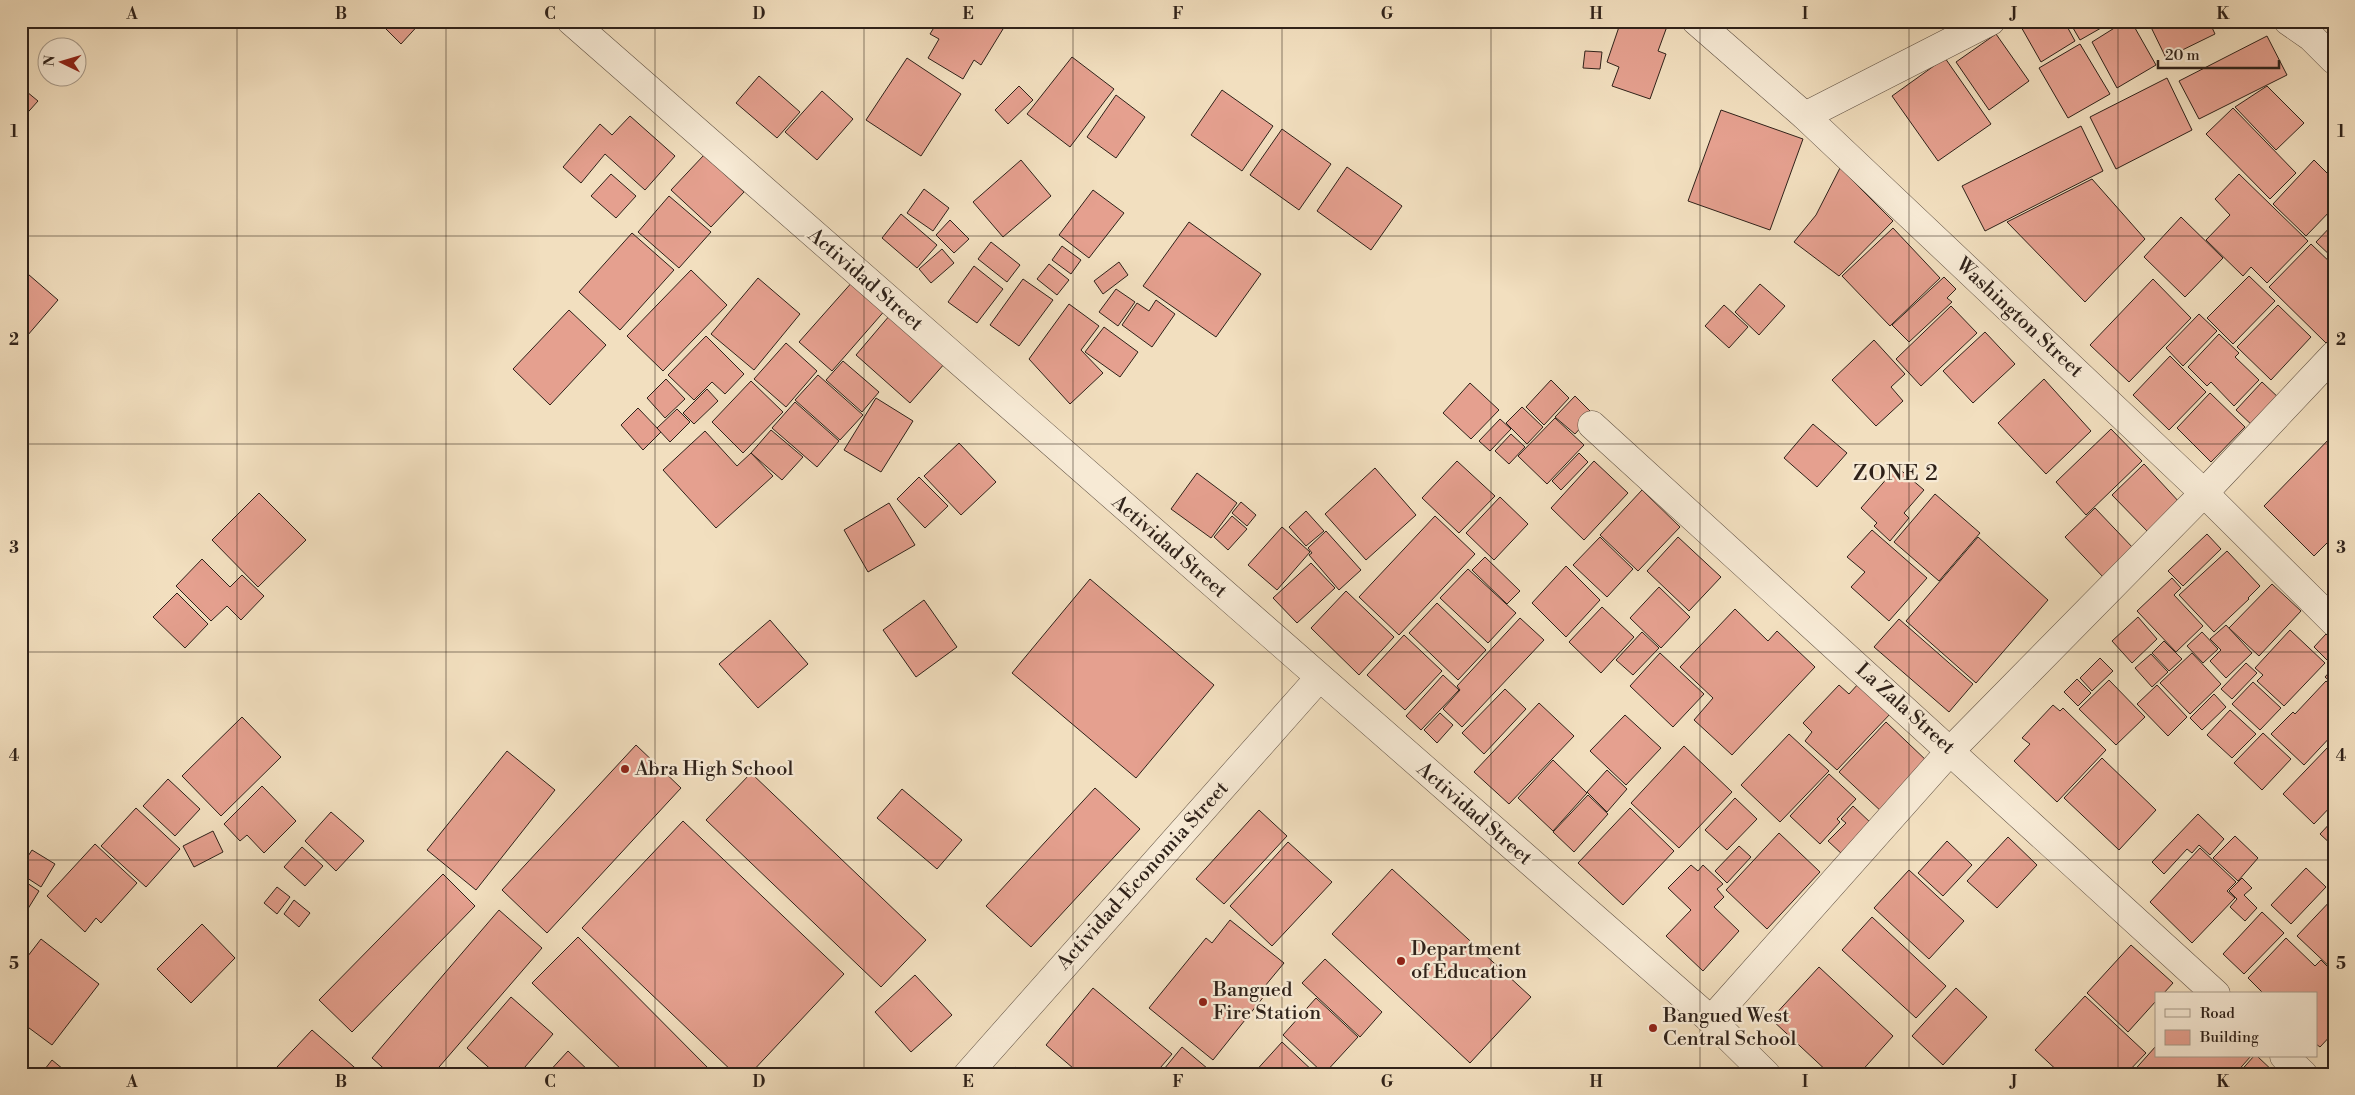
<svg xmlns="http://www.w3.org/2000/svg" width="2355" height="1095" font-family="'Libre Bodoni',serif">
<style>
.building{fill:#e5a08f;stroke:#2f221a}
.lines{fill:none;stroke-linecap:round;stroke-linejoin:round}
.minor-casing{stroke:#605143;stroke-width:29}
.minor{stroke:#f7ead5;stroke-width:28}
.grid{fill:none;stroke:#2f221a;stroke-width:1;stroke-opacity:0.55}
.poi-dot{fill:#8f2418;stroke:#f7ead5;stroke-width:2}
.labels{text-anchor:middle;dominant-baseline:central;stroke-width:4.5;stroke-linejoin:round;paint-order:stroke}
.street-label{font-size:20px;fill:#2f221a;stroke:#f7ead5}
.poi-label{font-size:20px;fill:#2f221a;stroke:#f7ead5;text-anchor:start}
.quarter-label{font-size:22px;letter-spacing:1px;fill:#2f221a;stroke:#f7ead5}
.neatline{fill:none;stroke:#2f221a;stroke-width:2}
.grid-label{font-size:16px;text-anchor:middle;font-weight:bold;fill:#2f221a}
</style>
<rect width="100%" height="100%" fill="#f2dfbf"/>
<filter id="stains"><feTurbulence type="fractalNoise" baseFrequency=".004" numOctaves="4"/><feColorMatrix values="0 0 0 0 .2 0 0 0 0 .09 0 0 0 0 .02 0 0 0 .5 -.17"/></filter>
<radialGradient id="worn" r=".72"><stop offset=".6" stop-color="#630" stop-opacity="0"/><stop offset="1" stop-color="#630" stop-opacity=".3"/></radialGradient>
<g class="building">
<path d="M378,21H422L401,44Z"/>
<path d="M665,21H678L672,28Z"/>
<path d="M938,21H991L1003,29L981,65L974,60L963,79L928,58L939,39L930,34Z"/>
<path d="M1621,21H1669L1658,51L1666,54L1650,99L1612,86L1619,67L1607,62Z"/>
<path d="M2026,21H2064L2075,41L2041,62L2020,25Z"/>
<path d="M2069,21H2106L2108,24L2080,40Z"/>
<path d="M2112,21H2131L2156,65L2117,88L2092,42L2116,27Z"/>
<path d="M2148,21H2209L2215,34L2166,58Z"/>
<path d="M1996,34L2029,81L1989,110L1956,62Z"/>
<path d="M2267,36L2287,75L2199,119L2179,81Z"/>
<path d="M2080,44L2110,94L2068,118L2039,68Z"/>
<path d="M1585,51L1602,52L1600,69L1583,68Z"/>
<path d="M1072,57L1114,89L1070,147L1027,114Z"/>
<path d="M907,58L961,94L921,156L866,120Z"/>
<path d="M1945,58L1991,124L1938,161L1892,96Z"/>
<path d="M759,76L800,112L777,138L736,103Z"/>
<path d="M2167,78L2192,130L2116,169L2090,117Z"/>
<path d="M1019,86L1033,100L1008,124L995,110Z"/>
<path d="M2267,86L2304,123L2276,150L2235,107Z"/>
<path d="M21,87L38,101L21,120Z"/>
<path d="M1222,90L1273,126L1242,171L1191,135Z"/>
<path d="M822,91L853,119L817,160L785,132Z"/>
<path d="M1116,95L1145,117L1116,158L1087,137Z"/>
<path d="M2233,108L2296,173L2270,199L2206,134Z"/>
<path d="M1721,110L1803,139L1770,230L1688,201Z"/>
<path d="M630,116L675,156L645,190L605,154L581,183L563,167L600,124L612,135Z"/>
<path d="M2081,126L2103,171L1985,231L1962,186Z"/>
<path d="M1282,129L1331,164L1299,210L1250,175Z"/>
<path d="M704,155L744,192L711,227L671,190Z"/>
<path d="M1021,160L1051,196L1003,237L973,202Z"/>
<path d="M2314,160L2334,180V207L2306,236L2273,204Z"/>
<path d="M1347,167L1402,206L1371,250L1317,211Z"/>
<path d="M1840,168L1893,221L1839,276L1794,242L1816,215Z"/>
<path d="M611,174L636,196L616,218L591,196Z"/>
<path d="M2239,174L2308,241L2267,283L2251,267L2243,276L2206,240L2230,215L2215,199Z"/>
<path d="M2092,179L2145,239L2085,302L2007,222Z"/>
<path d="M924,189L949,208L933,231L907,213Z"/>
<path d="M1093,190L1124,213L1089,258L1059,235Z"/>
<path d="M669,196L711,232L679,268L638,232Z"/>
<path d="M901,214L937,245L917,268L882,238Z"/>
<path d="M2181,217L2223,258L2185,297L2144,257Z"/>
<path d="M950,220L969,239L954,253L936,235Z"/>
<path d="M1189,222L1261,274L1216,337L1143,286Z"/>
<path d="M2334,223V259L2316,242Z"/>
<path d="M1893,228L1940,278L1890,326L1842,276Z"/>
<path d="M632,233L674,270L620,330L579,292Z"/>
<path d="M991,242L1020,265L1007,282L978,259Z"/>
<path d="M2311,244L2334,266V335L2326,343L2269,287Z"/>
<path d="M1062,246L1081,260L1071,274L1052,260Z"/>
<path d="M942,249L954,263L931,283L919,269Z"/>
<path d="M1119,262L1128,275L1103,294L1094,281Z"/>
<path d="M1049,264L1069,280L1057,295L1037,279Z"/>
<path d="M974,266L1003,289L977,323L948,302Z"/>
<path d="M21,268L58,300L21,343Z"/>
<path d="M691,270L727,305L663,371L627,336Z"/>
<path d="M2249,276L2275,301L2233,344L2207,318Z"/>
<path d="M1944,277L1956,289L1947,298L1952,302L1909,342L1892,325Z"/>
<path d="M758,278L800,314L754,370L711,334Z"/>
<path d="M1023,279L1053,300L1019,346L990,325Z"/>
<path d="M2153,279L2191,318L2129,382L2090,345Z"/>
<path d="M854,280L887,308L832,371L799,342Z"/>
<path d="M1760,284L1785,306L1759,335L1735,312Z"/>
<path d="M1116,289L1135,302L1118,326L1099,312Z"/>
<path d="M1156,300L1175,314L1152,347L1122,325L1137,303L1149,311Z"/>
<path d="M1069,304L1099,326L1081,350L1103,373L1070,404L1029,359Z"/>
<path d="M1724,305L1748,327L1729,348L1705,326Z"/>
<path d="M2278,305L2311,337L2271,380L2237,347Z"/>
<path d="M1951,306L1977,333L1921,386L1896,359Z"/>
<path d="M569,310L606,345L550,405L513,369Z"/>
<path d="M2199,314L2217,331L2183,366L2166,348Z"/>
<path d="M890,315L945,363L910,403L856,355Z"/>
<path d="M1104,327L1138,352L1120,377L1085,352Z"/>
<path d="M1985,332L2015,364L1973,403L1943,371Z"/>
<path d="M2219,334L2239,353L2235,357L2259,380L2234,406L2211,382L2207,386L2188,367Z"/>
<path d="M706,336L744,374L725,394L712,382L694,400L668,375Z"/>
<path d="M1874,340L1905,374L1891,387L1903,401L1876,426L1832,380Z"/>
<path d="M786,343L817,371L786,407L754,379Z"/>
<path d="M2170,356L2206,392L2169,430L2133,395Z"/>
<path d="M843,361L879,392L862,412L826,380Z"/>
<path d="M818,375L863,415L840,440L795,400Z"/>
<path d="M666,379L685,399L665,418L647,398Z"/>
<path d="M2044,379L2091,431L2046,474L1998,423Z"/>
<path d="M1551,380L1569,398L1544,425L1526,407Z"/>
<path d="M751,381L783,412L743,453L712,422Z"/>
<path d="M2262,382L2281,400L2254,427L2236,410Z"/>
<path d="M1470,383L1499,410L1471,439L1443,413Z"/>
<path d="M707,389L718,401L694,424L683,413Z"/>
<path d="M2210,393L2245,427L2211,462L2177,428Z"/>
<path d="M1575,396L1593,414L1575,434L1555,417Z"/>
<path d="M876,398L913,421L881,472L844,450Z"/>
<path d="M795,402L839,441L817,467L772,428Z"/>
<path d="M1522,407L1543,427L1527,444L1506,423Z"/>
<path d="M638,408L661,432L643,450L621,425Z"/>
<path d="M677,409L690,422L670,442L657,428Z"/>
<path d="M1555,418L1584,445L1547,484L1518,456Z"/>
<path d="M1500,419L1511,429L1490,451L1479,441Z"/>
<path d="M1813,424L1847,453L1817,487L1784,458Z"/>
<path d="M2111,429L2142,461L2086,515L2056,482Z"/>
<path d="M771,430L803,457L782,480L751,453Z"/>
<path d="M705,431L737,466L751,453L773,476L716,528L663,470Z"/>
<path d="M1511,434L1525,447L1509,464L1495,451Z"/>
<path d="M2334,434V536L2314,556L2264,506Z"/>
<path d="M959,443L996,482L961,515L924,476Z"/>
<path d="M1579,453L1588,462L1561,490L1552,481Z"/>
<path d="M1457,461L1495,496L1459,533L1422,498Z"/>
<path d="M1594,461L1628,493L1584,540L1551,508Z"/>
<path d="M2144,464L2181,504L2150,534L2112,495Z"/>
<path d="M1897,467L1924,490L1904,513L1909,518L1890,541L1874,526L1877,523L1861,508Z"/>
<path d="M1375,468L1416,515L1366,560L1325,514Z"/>
<path d="M1197,473L1237,503L1211,538L1171,509Z"/>
<path d="M919,477L948,506L925,528L897,499Z"/>
<path d="M1642,490L1680,527L1638,571L1600,535Z"/>
<path d="M259,493L306,540L258,587L212,540Z"/>
<path d="M1935,494L1980,533L1939,581L1894,542Z"/>
<path d="M1500,497L1528,524L1494,560L1466,533Z"/>
<path d="M1241,502L1256,515L1247,526L1232,513Z"/>
<path d="M889,503L915,545L868,572L844,530Z"/>
<path d="M2095,508L2134,549L2104,578L2065,537Z"/>
<path d="M1306,511L1324,531L1306,546L1289,527Z"/>
<path d="M1232,516L1247,529L1228,550L1214,537Z"/>
<path d="M1435,516L1475,554L1399,635L1359,597Z"/>
<path d="M1282,527L1310,552L1277,590L1248,565Z"/>
<path d="M1872,530L1927,578L1889,621L1851,587L1865,572L1847,557Z"/>
<path d="M1326,531L1361,570L1339,590L1309,555L1312,553L1308,548Z"/>
<path d="M2207,534L2221,549L2183,586L2168,571Z"/>
<path d="M1600,537L1633,569L1607,597L1573,565Z"/>
<path d="M1678,537L1721,577L1689,611L1647,571Z"/>
<path d="M1978,537L2048,600L1976,683L1906,621Z"/>
<path d="M2227,551L2260,586L2248,598L2249,599L2214,632L2179,595Z"/>
<path d="M1485,557L1520,591L1507,604L1472,570Z"/>
<path d="M202,559L230,587L242,575L264,596L241,620L227,606L211,621L176,586Z"/>
<path d="M1311,563L1335,588L1297,623L1273,598Z"/>
<path d="M1566,566L1600,600L1566,637L1532,603Z"/>
<path d="M1468,569L1516,613L1488,643L1440,598Z"/>
<path d="M2172,578L2181,588L2174,595L2203,626L2176,652L2137,611Z"/>
<path d="M1090,579L1214,685L1136,778L1012,673Z"/>
<path d="M2272,584L2301,611L2259,656L2229,628Z"/>
<path d="M1659,587L1690,617L1661,648L1630,618Z"/>
<path d="M1346,591L1394,637L1359,675L1311,628Z"/>
<path d="M177,593L208,624L185,648L153,617Z"/>
<path d="M924,600L957,647L916,677L883,630Z"/>
<path d="M1437,603L1486,650L1458,680L1409,633Z"/>
<path d="M1602,607L1634,637L1601,673L1569,642Z"/>
<path d="M1735,609L1768,641L1777,631L1815,667L1732,755L1694,720L1713,698L1680,667Z"/>
<path d="M2138,617L2157,639L2132,663L2112,641Z"/>
<path d="M1520,618L1544,640L1462,727L1443,709L1460,690L1457,686Z"/>
<path d="M1899,619L1973,684L1949,712L1874,647Z"/>
<path d="M770,620L808,664L758,708L719,664Z"/>
<path d="M2226,625L2252,653L2226,678L2210,661L2221,650L2210,639Z"/>
<path d="M2290,630L2325,663L2284,706L2257,681L2263,675L2255,668Z"/>
<path d="M1642,632L1659,648L1633,675L1616,660Z"/>
<path d="M2202,632L2218,649L2203,663L2187,646Z"/>
<path d="M2326,634L2334,642V660L2330,663L2314,647Z"/>
<path d="M1404,635L1442,671L1405,710L1367,675Z"/>
<path d="M2164,641L2182,659L2169,671L2152,653Z"/>
<path d="M1660,653L1704,694L1673,727L1630,686Z"/>
<path d="M2192,653L2221,684L2190,714L2160,683Z"/>
<path d="M2151,654L2168,672L2152,687L2135,668Z"/>
<path d="M2100,658L2113,671L2092,691L2080,678Z"/>
<path d="M2246,663L2257,673L2232,699L2221,689Z"/>
<path d="M2334,667V685L2325,677Z"/>
<path d="M1443,675L1459,690L1421,730L1406,716Z"/>
<path d="M2077,679L2091,693L2078,706L2064,692Z"/>
<path d="M2109,680L2145,717L2116,745L2079,709Z"/>
<path d="M2326,681L2334,688V733L2304,765L2271,734L2293,712L2295,714Z"/>
<path d="M2253,682L2281,708L2260,730L2232,704Z"/>
<path d="M1859,683L1891,713L1837,770L1805,741L1812,732L1803,723L1839,685L1849,694Z"/>
<path d="M2157,685L2187,717L2168,736L2137,704Z"/>
<path d="M1505,689L1526,709L1484,754L1462,733Z"/>
<path d="M2214,694L2226,707L2202,730L2190,718Z"/>
<path d="M1539,703L1574,736L1509,804L1474,772Z"/>
<path d="M2053,705L2060,711L2063,708L2106,750L2057,802L2014,761L2030,744L2022,738Z"/>
<path d="M2230,710L2256,734L2232,758L2207,735Z"/>
<path d="M1440,713L1453,725L1437,743L1424,730Z"/>
<path d="M1625,715L1661,748L1626,785L1590,751Z"/>
<path d="M242,717L281,757L221,816L182,776Z"/>
<path d="M1886,722L1929,763L1883,813L1839,772Z"/>
<path d="M2263,733L2291,759L2262,790L2234,763Z"/>
<path d="M1789,734L1829,771L1780,822L1741,785Z"/>
<path d="M636,745L681,788L547,933L502,890Z"/>
<path d="M1684,746L1732,792L1679,848L1631,803Z"/>
<path d="M2329,746L2334,751V803L2314,824L2283,794Z"/>
<path d="M507,751L555,790L476,890L427,850Z"/>
<path d="M2102,758L2156,810L2119,850L2064,798Z"/>
<path d="M1553,760L1587,793L1553,831L1518,798Z"/>
<path d="M1607,770L1627,789L1607,812L1587,792Z"/>
<path d="M751,773L926,940L881,987L706,820Z"/>
<path d="M1829,774L1856,799L1837,819L1840,822L1820,844L1790,816Z"/>
<path d="M168,779L200,809L175,836L143,806Z"/>
<path d="M262,786L296,821L264,853L247,835L240,841L224,824Z"/>
<path d="M1095,788L1140,829L1031,947L986,906Z"/>
<path d="M902,789L962,840L937,869L877,818Z"/>
<path d="M1588,795L1608,814L1574,852L1553,832Z"/>
<path d="M1735,798L1757,819L1727,850L1705,830Z"/>
<path d="M1853,806L1872,824L1843,855L1828,841L1846,823L1841,819Z"/>
<path d="M136,808L180,849L146,887L101,846Z"/>
<path d="M1630,808L1674,851L1623,905L1578,863Z"/>
<path d="M1259,810L1287,836L1224,904L1196,879Z"/>
<path d="M331,812L364,841L336,871L305,841Z"/>
<path d="M2198,814L2224,839L2210,855L2199,845L2192,853L2187,849L2164,874L2152,862Z"/>
<path d="M2334,819V847L2320,834Z"/>
<path d="M683,821L844,974L750,1074H735L582,928Z"/>
<path d="M213,831L223,852L194,867L183,846Z"/>
<path d="M1779,833L1820,872L1767,929L1726,890Z"/>
<path d="M2235,836L2258,858L2238,881L2213,858Z"/>
<path d="M2008,837L2037,865L1997,908L1967,881Z"/>
<path d="M1947,841L1972,865L1943,896L1918,873Z"/>
<path d="M1288,842L1332,882L1272,946L1230,906Z"/>
<path d="M95,844L137,883L101,923L96,918L85,932L47,896Z"/>
<path d="M1739,846L1751,857L1727,883L1715,871Z"/>
<path d="M302,847L323,866L305,886L284,867Z"/>
<path d="M2200,848L2236,882L2227,891L2235,898L2192,943L2150,902Z"/>
<path d="M32,850L55,864L41,887L21,874V867Z"/>
<path d="M1691,865L1698,871L1703,865L1723,884L1717,889L1724,897L1714,907L1739,931L1703,971L1666,936L1691,910L1668,888Z"/>
<path d="M2306,868L2326,887L2291,924L2271,905Z"/>
<path d="M1392,869L1531,997L1470,1063L1332,934Z"/>
<path d="M1909,870L1964,921L1929,959L1874,908Z"/>
<path d="M443,874L475,906L352,1032L319,1000Z"/>
<path d="M2242,878L2252,888L2244,895L2257,908L2245,921L2230,907L2237,899L2229,891Z"/>
<path d="M21,879L39,891L21,920Z"/>
<path d="M277,887L290,897L277,914L264,903Z"/>
<path d="M2334,897V970H2333L2297,936Z"/>
<path d="M294,900L310,913L299,927L284,914Z"/>
<path d="M499,910L542,948L433,1074H390L372,1058Z"/>
<path d="M2262,912L2284,933L2244,974L2223,954Z"/>
<path d="M1872,917L1946,986L1916,1018L1842,950Z"/>
<path d="M1230,920L1284,963L1265,986L1269,990L1213,1060L1149,1008L1206,938L1212,943Z"/>
<path d="M202,924L235,958L191,1003L157,969Z"/>
<path d="M578,937L714,1074H626L532,983Z"/>
<path d="M2286,938L2315,966L2321,960L2334,973V1032L2320,1047L2316,1044V994H2264L2248,978Z"/>
<path d="M41,939L99,984L52,1045L21,1022V965Z"/>
<path d="M2131,945L2173,983L2163,994H2156V1001L2128,1032L2087,993Z"/>
<path d="M1325,959L1382,1012L1360,1037L1302,983Z"/>
<path d="M1819,967L1893,1036L1859,1074H1830L1771,1019Z"/>
<path d="M915,975L952,1015L911,1052L875,1012Z"/>
<path d="M1093,988L1172,1054L1155,1074H1080L1046,1045Z"/>
<path d="M1956,988L1987,1017L1943,1065L1912,1036Z"/>
<path d="M2085,996L2146,1053L2126,1074H2061L2035,1050Z"/>
<path d="M511,997L553,1034L519,1074H496L467,1048Z"/>
<path d="M1316,998L1358,1037L1324,1074L1283,1035Z"/>
<path d="M312,1030L362,1074H284L277,1067Z"/>
<path d="M1282,1042L1316,1074H1253Z"/>
<path d="M2156,1046V1056H2251L2235,1074H2131Z"/>
<path d="M1182,1047L1214,1074H1160Z"/>
<path d="M568,1051L592,1074H547Z"/>
<path d="M2254,1056H2257L2276,1074H2238Z"/>
<path d="M52,1060L69,1074H41Z"/>
<path d="M1015,1067L1023,1074H1010Z"/>
</g>
<g class="lines">
<defs>
<g id="minor">
<path d="M571,21L1711,1020L1766,1074"/>
<path d="M1696,21L1805,116L2204,493L2334,622"/>
<path d="M2288,21L2311,37L2334,60"/>
<path d="M1805,116L1991,21"/>
<path d="M1592,425L2216,994"/>
<path d="M1711,1020L1951,750L2204,493L2334,355"/>
<path d="M2284,1056L2303,1074"/>
<path d="M968,1074L1319,678"/>
</g>
</defs>
<use href="#minor" class="minor-casing"/>
<use href="#minor" class="minor"/>
</g>
<path class="grid" d="M237,21V1074M446,21V1074M655,21V1074M864,21V1074M1073,21V1074M1282,21V1074M1491,21V1074M1700,21V1074M1909,21V1074M2118,21V1074M21,236H2334M21,444H2334M21,652H2334M21,860H2334"/>
<g class="poi-dot">
<circle cx="625" cy="769" r="5"/>
<circle cx="1401" cy="961" r="5"/>
<circle cx="1203" cy="1002" r="5"/>
<circle cx="1653" cy="1028" r="5"/>
</g>
<g class="labels">
<g class="street-label">
<text transform="translate(865 280) rotate(41)">Actividad Street</text>
<text transform="translate(2019 318) rotate(43)">Washington Street</text>
<text transform="translate(1169 547) rotate(41)">Actividad Street</text>
<text transform="translate(1905 709) rotate(42)">La Zala Street</text>
<text transform="translate(1474 814) rotate(41)">Actividad Street</text>
<text transform="translate(1143 876) rotate(-48)">Actividad-Economia Street</text>
</g>
<g class="poi-label">
<text x="635" y="769">Abra High School</text>
<text x="1411" y="949">Department<tspan x="1411" dy="23">of Education</tspan></text>
<text x="1213" y="990">Bangued<tspan x="1213" dy="23">Fire Station</tspan></text>
<text x="1663" y="1016">Bangued West<tspan x="1663" dy="23">Central School</tspan></text>
</g>
<g class="quarter-label">
<text x="1896" y="473">ZONE 2</text>
</g>
</g>
<rect width="2355" height="1095" fill="none" stroke="#f2dfbf" stroke-width="55"/>
<rect x="2155" y="992" width="162" height="65" fill="#f7ead5" stroke="#a79a8a"/>
<rect x="2165" y="1009" width="25" height="8" fill="#f7ead5" stroke="#a79a8a"/>
<text x="2200" y="1018" font-size="15" fill="#2f221a">Road</text>
<rect x="2165" y="1030" width="25" height="15" fill="#e5a08f" stroke="#a79a8a"/>
<text x="2200" y="1042" font-size="15" fill="#2f221a">Building</text>
<g transform="translate(62 62) rotate(275)"><circle r="24" fill="#f7ead5" stroke="#a79a8a"/>
<path d="M0-4L9 19L0 12L-9 19Z" fill="#8f2418"/>
<text y="-8" font-size="14" font-weight="bold" text-anchor="middle" fill="#2f221a">N</text>
</g>
<path d="M2158 60v8h121v-8" fill="none" stroke="#2f221a" stroke-width="2.5"/>
<text x="2165" y="60" font-size="15" fill="#2f221a" stroke="#f7ead5" stroke-width="4" paint-order="stroke">20 m</text>
<rect x="28" y="28" width="2300" height="1040" class="neatline"/>
<g class="grid-label">
<text x="132" y="19">A</text>
<text x="341" y="19">B</text>
<text x="550" y="19">C</text>
<text x="759" y="19">D</text>
<text x="968" y="19">E</text>
<text x="1178" y="19">F</text>
<text x="1387" y="19">G</text>
<text x="1596" y="19">H</text>
<text x="1805" y="19">I</text>
<text x="2014" y="19">J</text>
<text x="2223" y="19">K</text>
<text x="14" y="137">1</text>
<text x="2341" y="137">1</text>
<text x="14" y="345">2</text>
<text x="2341" y="345">2</text>
<text x="14" y="553">3</text>
<text x="2341" y="553">3</text>
<text x="14" y="761">4</text>
<text x="2341" y="761">4</text>
<text x="14" y="969">5</text>
<text x="2341" y="969">5</text>
<text x="132" y="1087">A</text>
<text x="341" y="1087">B</text>
<text x="550" y="1087">C</text>
<text x="759" y="1087">D</text>
<text x="968" y="1087">E</text>
<text x="1178" y="1087">F</text>
<text x="1387" y="1087">G</text>
<text x="1596" y="1087">H</text>
<text x="1805" y="1087">I</text>
<text x="2014" y="1087">J</text>
<text x="2223" y="1087">K</text>
</g>
<rect width="100%" height="100%" filter="url(#stains)"/>
<rect width="100%" height="100%" fill="url(#worn)"/>
</svg>
